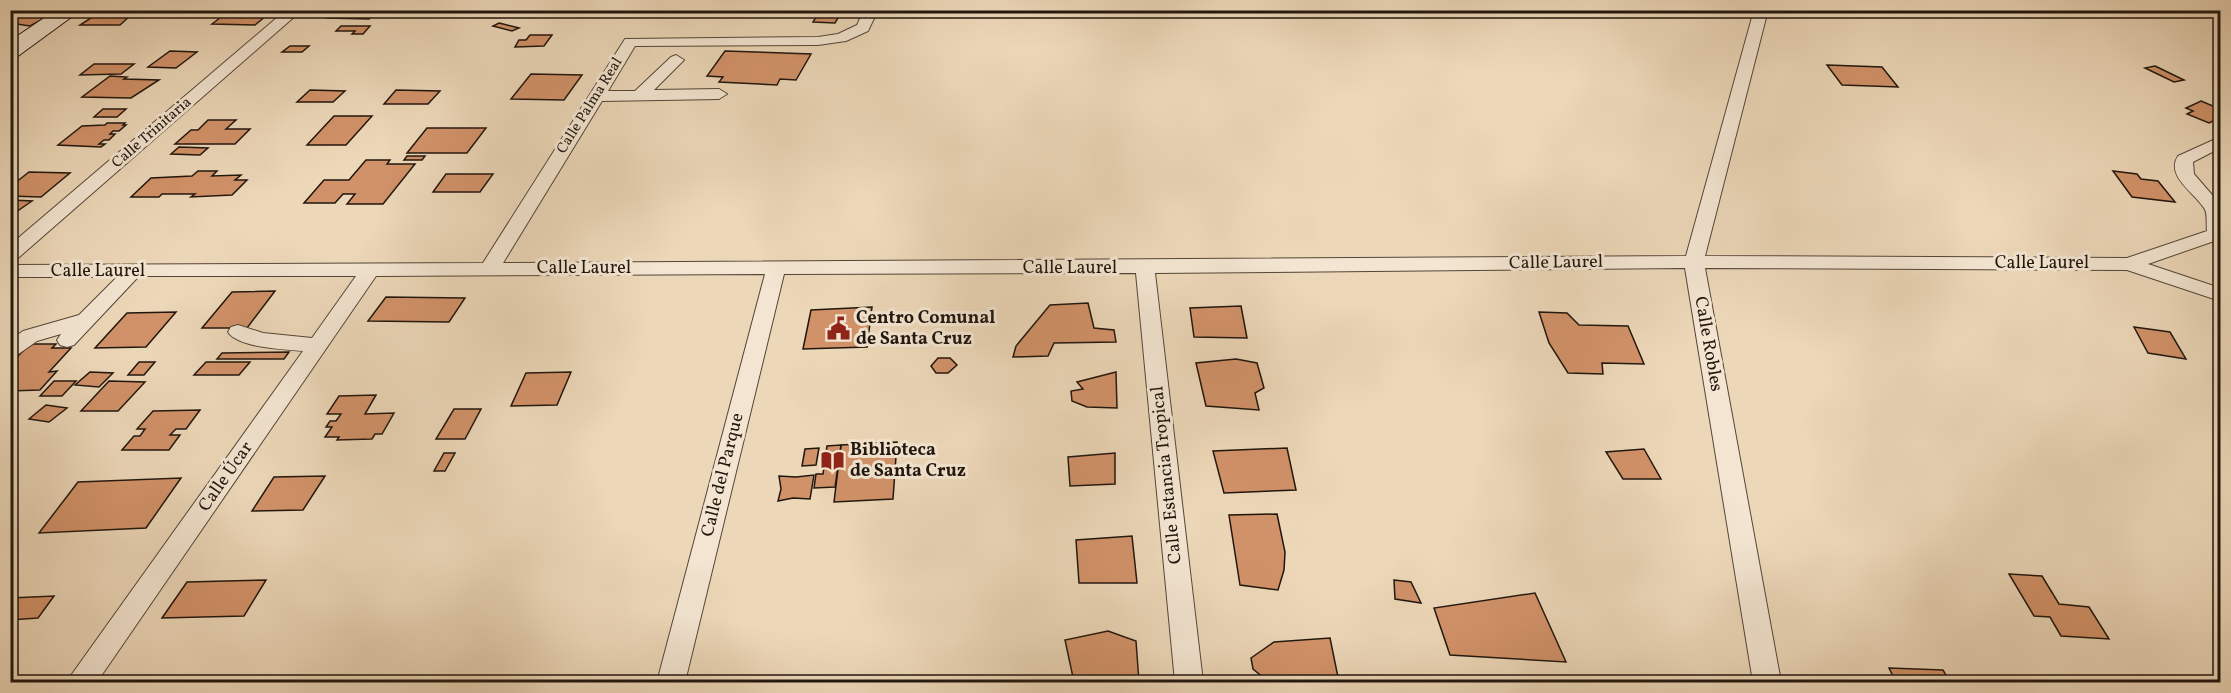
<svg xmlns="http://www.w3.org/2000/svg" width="2231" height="693" font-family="Vollkorn,serif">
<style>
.building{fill:#d29269;stroke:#20160e;stroke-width:1.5}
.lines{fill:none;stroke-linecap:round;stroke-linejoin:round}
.street-casing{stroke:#534638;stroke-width:2}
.secondary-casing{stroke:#20160e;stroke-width:2}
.street{fill:#f3e5d1;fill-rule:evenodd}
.secondary{fill:#f3e5d1;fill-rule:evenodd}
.labels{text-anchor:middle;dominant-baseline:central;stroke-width:6;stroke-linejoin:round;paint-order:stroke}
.far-street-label{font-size:15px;fill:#20160e;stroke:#f3e5d1}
.street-label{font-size:18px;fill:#20160e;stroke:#f3e5d1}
.poi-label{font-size:18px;font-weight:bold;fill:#20160e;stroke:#f3e5d1;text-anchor:start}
</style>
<rect width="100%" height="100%" fill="#ecd7b8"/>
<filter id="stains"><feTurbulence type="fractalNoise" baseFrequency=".00333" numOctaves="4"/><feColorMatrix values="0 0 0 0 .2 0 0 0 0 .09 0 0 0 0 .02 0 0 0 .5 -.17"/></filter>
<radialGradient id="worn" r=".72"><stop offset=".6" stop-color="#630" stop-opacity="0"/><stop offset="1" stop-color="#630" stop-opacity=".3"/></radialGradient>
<g class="building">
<path d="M10,10H32L54,13L30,26L10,23Z"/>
<path d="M335,10H378L369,19L327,18Z"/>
<path d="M819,12L841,13L835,23L813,22Z"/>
<path d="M97,14H132L120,25H80Z"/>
<path d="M225,14L267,15L255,25L212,24Z"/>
<path d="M499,23L519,28L512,31L493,26Z"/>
<path d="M341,26H370L363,34H352L355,31H336Z"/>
<path d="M530,35H552L544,46L515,47L519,40H526Z"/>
<path d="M290,46H309L302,52H282Z"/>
<path d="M170,51L197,52L176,68L148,67Z"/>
<path d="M725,51L811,54L796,80L780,79L777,85L719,82L723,77L707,76Z"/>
<path d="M94,64H134L121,74L80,75Z"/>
<path d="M1827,65L1882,67L1898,87L1842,85Z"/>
<path d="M2155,66L2184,80L2174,82L2145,68Z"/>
<path d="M531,74L582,75L564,100L511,99Z"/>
<path d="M110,76L127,77L124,79L159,80L131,98L82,97Z"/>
<path d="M310,90L345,91L333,102H297Z"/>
<path d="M396,90L440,91L428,104H384Z"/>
<path d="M2201,101L2220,109V122L2213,121L2209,123L2187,114L2193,111L2186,108Z"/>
<path d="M103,109H126L117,117H94Z"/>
<path d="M334,116H372L346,145H307Z"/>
<path d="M208,120H236L226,129H250L235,144H175L191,130H198Z"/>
<path d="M107,123H125L123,125H126L119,131H113L110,134H115L109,140H104L99,144H105L101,147L58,145L82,126L105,125Z"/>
<path d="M427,128H486L467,153H407Z"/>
<path d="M179,147L208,148L200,155L171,154Z"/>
<path d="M407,156H425L422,160H404Z"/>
<path d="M366,160H390L387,164H415L383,204H347L355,194H343L335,203H304L324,180H349Z"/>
<path d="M198,171H217L212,176L241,175L235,180H247L232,195L191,197L195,194H162L159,197H131L151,178L192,176Z"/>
<path d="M2113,171L2137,174L2141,179L2158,181L2175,202L2132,197Z"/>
<path d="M29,172L70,173L41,197L10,196V187Z"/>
<path d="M446,174H493L480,192H433Z"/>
<path d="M10,200L32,201L10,216Z"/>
<path d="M275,291L247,328H202L232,292Z"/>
<path d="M386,297L465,298L449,322L368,321Z"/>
<path d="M1088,303L1094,328L1114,330L1116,342L1054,343L1048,356L1013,357L1016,346L1050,305Z"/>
<path d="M1241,306L1247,338L1194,337L1190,308Z"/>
<path d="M872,307L867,347L803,349L811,310Z"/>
<path d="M176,312L146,347L95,348L127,313Z"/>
<path d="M1539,312L1567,313L1579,325L1628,326L1644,364L1602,363L1603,374L1568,373L1549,343Z"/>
<path d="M2134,327L2170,332L2186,359L2148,353Z"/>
<path d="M33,344H56L52,348H71L49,372L57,371L40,390L10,391V364L25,349Z"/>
<path d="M289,352L284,359H217L222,353Z"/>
<path d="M938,358H950L957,365L948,373H936L931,366Z"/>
<path d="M1236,359L1257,363L1264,388L1255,393L1259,410L1206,406L1196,363Z"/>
<path d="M139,362H155L144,375H128Z"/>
<path d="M206,362H250L239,375H194Z"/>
<path d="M90,372L113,373L99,387L75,385Z"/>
<path d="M571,372L557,405L511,406L526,373Z"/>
<path d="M1116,372L1117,408L1087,407L1072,401L1071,391L1083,389L1077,382Z"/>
<path d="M54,381H76L62,396H40Z"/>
<path d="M109,381L145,382L118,411H81Z"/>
<path d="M376,395L365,414L394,413L382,434H375L372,439L337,440L339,437H325L332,427H326L330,421H336L341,414H327L339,396Z"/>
<path d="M46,405L67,408L49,422L29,419Z"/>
<path d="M454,409H481L465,439H436Z"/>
<path d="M200,410L186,429H176L170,435H180L169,450H122L134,436H140L145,429H137L153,411Z"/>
<path d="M897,442L893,499L834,502L841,445Z"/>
<path d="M841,445L835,487L814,488L816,474H823L827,446Z"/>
<path d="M819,448L816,465L802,466L805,449Z"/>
<path d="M1287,448L1296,490L1224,493L1213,451Z"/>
<path d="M1644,449L1661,479H1623L1606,452Z"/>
<path d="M444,453H455L445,471H434Z"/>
<path d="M1115,453V484L1070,486L1068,457Z"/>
<path d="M814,475L810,499L793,498L778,501L781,489L779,476L796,477Z"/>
<path d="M325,476L303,510L252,511L274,477Z"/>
<path d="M181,478L146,528L39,533L78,482Z"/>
<path d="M1277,514L1285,552L1284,570L1278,590L1240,585L1229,515Z"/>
<path d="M1132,536L1137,583H1079L1076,540Z"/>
<path d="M2009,574L2042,576L2059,604L2089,607L2109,639L2061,636L2050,617L2034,616Z"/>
<path d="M266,580L244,616L162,618L187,582Z"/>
<path d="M1394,580L1411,582L1421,603L1395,599Z"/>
<path d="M1535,593L1566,662L1450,655L1434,608Z"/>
<path d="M54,596L38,618L10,620V598Z"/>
<path d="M1108,631L1136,641L1139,682H1074L1065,640Z"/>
<path d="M1330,638L1339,682H1269L1253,669L1251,658L1274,642Z"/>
<path d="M1889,668L1943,670L1950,682H1896Z"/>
</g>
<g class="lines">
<defs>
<g id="street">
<path d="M286,10H302L17,259L10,261V245Z"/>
<path d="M864,10H878L868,31L846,41L818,45L635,46L608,91H635L671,57L676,55L684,60L654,90L719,89L727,94L719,99L602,101L503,263L1686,256L1754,10H1768L1705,256L2127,258L2207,231C2206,224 2208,213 2204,208C2195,193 2165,176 2178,156L2220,137V148L2193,162L2194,174L2220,204V239L2148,264L2220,288V301L2127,270L1705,268L1781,682H1753L1685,268L1155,273L1203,682H1175L1136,273L784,274L685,682H657L765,274L376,276L97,682H68L72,674L303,351C285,349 238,348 228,332L231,327L238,325L263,333L312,338L356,276H139L74,345L67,347L60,345L57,340L61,334L37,341L17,355L10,357V340L23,331L79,315L117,277H10V265L483,263L625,39L818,37L838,34L857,25Z"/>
</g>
<path id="secondary" d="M56,10H81L18,56L10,57V41Z"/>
</defs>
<use href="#street" class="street-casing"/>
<use href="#secondary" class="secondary-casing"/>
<use href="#street" class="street"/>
<use href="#secondary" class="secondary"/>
</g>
<defs>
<symbol id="civic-bare" viewBox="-9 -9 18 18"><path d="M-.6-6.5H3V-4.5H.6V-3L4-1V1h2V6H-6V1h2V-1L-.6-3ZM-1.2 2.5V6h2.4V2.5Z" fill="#8f2418" stroke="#f3e5d1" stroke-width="2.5" paint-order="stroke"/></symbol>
<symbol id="library-bare" viewBox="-9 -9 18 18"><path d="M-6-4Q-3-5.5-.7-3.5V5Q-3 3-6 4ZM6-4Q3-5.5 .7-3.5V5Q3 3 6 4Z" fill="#8f2418" stroke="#f3e5d1" stroke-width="2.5" paint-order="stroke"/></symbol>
</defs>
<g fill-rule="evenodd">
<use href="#civic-bare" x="822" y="312" width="33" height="33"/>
<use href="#library-bare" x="816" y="444" width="33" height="33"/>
</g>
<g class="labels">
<g class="far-street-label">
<text transform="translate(590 106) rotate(-58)">Calle Palma Real</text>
<text transform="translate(152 133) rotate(-41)">Calle Trinitaria</text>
</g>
<g class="street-label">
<text transform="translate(1556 263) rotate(-1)">Calle Laurel</text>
<text x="2042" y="263">Calle Laurel</text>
<text x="584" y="268">Calle Laurel</text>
<text x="1070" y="268">Calle Laurel</text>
<text x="98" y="271">Calle Laurel</text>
<text transform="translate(1708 344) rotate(80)">Calle Robles</text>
<text transform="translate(723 475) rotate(-76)">Calle del Parque</text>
<text transform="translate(1167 475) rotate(-96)">Calle Estancia Tropical</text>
<text transform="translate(226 477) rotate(-55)">Calle Úcar</text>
</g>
<g class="poi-label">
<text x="856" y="318">Centro Comunal<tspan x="856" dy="21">de Santa Cruz</tspan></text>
<text x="850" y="450">Biblioteca<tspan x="850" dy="21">de Santa Cruz</tspan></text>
</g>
</g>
<rect width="2231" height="693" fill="none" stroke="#ecd7b8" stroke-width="36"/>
<rect x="12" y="12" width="2207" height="669" fill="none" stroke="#20160e" stroke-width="3"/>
<rect x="18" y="18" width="2195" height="657" fill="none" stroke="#20160e" stroke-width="1.5"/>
<rect width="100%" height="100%" filter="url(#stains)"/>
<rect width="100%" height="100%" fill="url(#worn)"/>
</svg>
